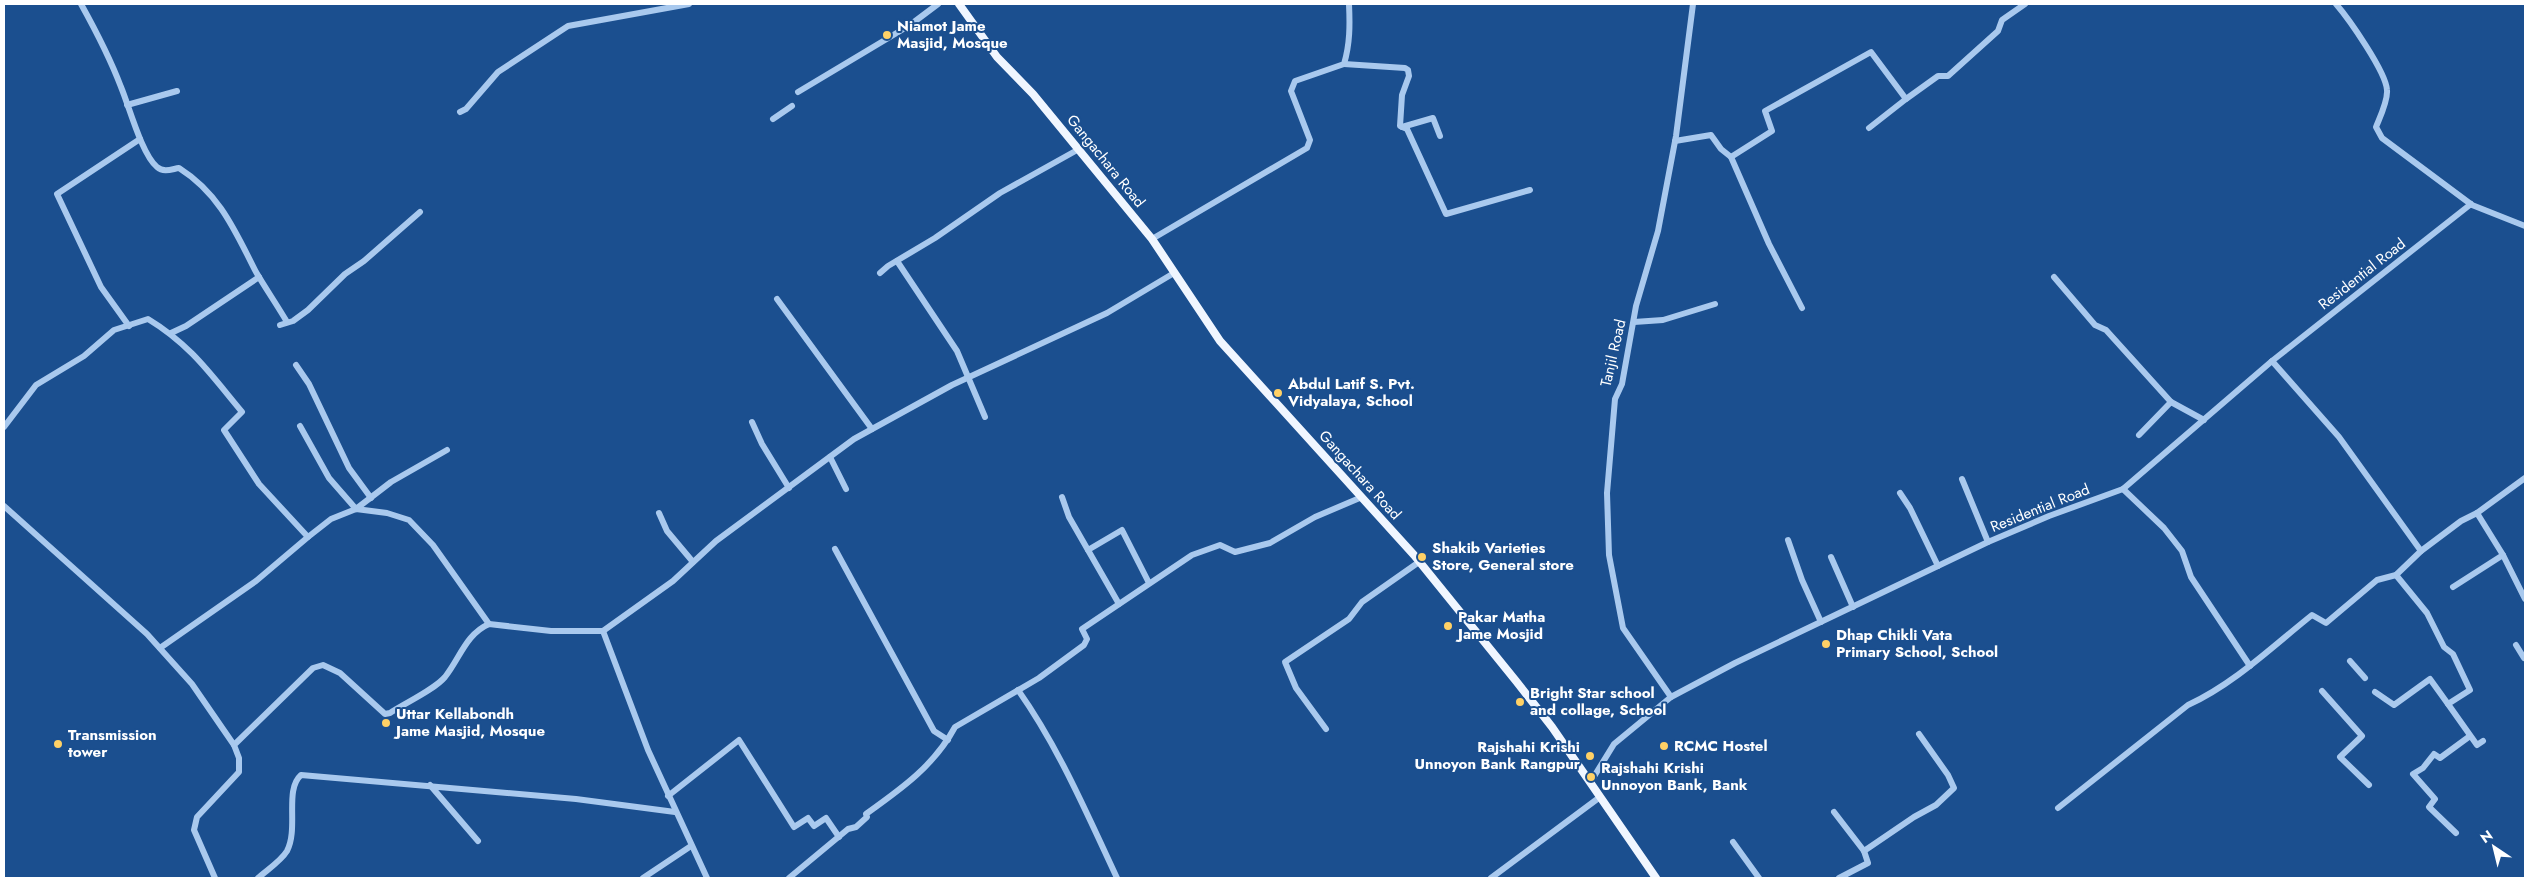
<svg xmlns="http://www.w3.org/2000/svg" width="2529" height="882" font-family="Jost,sans-serif">
<style>
.lines{fill:none;stroke-linecap:round;stroke-linejoin:round}
.minor{stroke:#a9c9ee;stroke-width:6}
.major{stroke:#f0f6ff;stroke-width:8}
.poi-dot{fill:#ffd166;stroke:#1b4f8f;stroke-width:2}
.labels{text-anchor:middle;dominant-baseline:central;stroke-width:4;stroke-linejoin:round;paint-order:stroke}
.poi-label{font-size:15px;font-weight:bold;fill:#fff;stroke:#1b4f8f;text-anchor:start}
.street-label{font-size:15px;fill:#fff;stroke:#1b4f8f}
</style>
<rect width="100%" height="100%" fill="#1b4f8f"/>
<g class="lines">
<g class="minor">
<path d="M81,4C96,31 110,58 121,87C129,106 142,155 157,167C164,173 172,169 179,168C220,194 235,231 256,272C266,289 277,305 287,322"/>
<path d="M2336,4C2349,19 2386,72 2387,90C2388,101 2380,117 2376,127L2382,138L2472,205L2525,226"/>
<path d="M1344,64L1405,68L1408,70L1409,76L1402,95L1400,126L1407,129L1446,214L1530,190"/>
<path d="M798,92L910,25L938,4"/>
<path d="M1906,99L1938,76H1948L1998,31L2002,20L2025,4"/>
<path d="M127,105L177,91"/>
<path d="M460,112L466,109L498,72L568,26L689,4"/>
<path d="M773,119L792,106"/>
<path d="M1402,127L1433,118L1440,136"/>
<path d="M1675,141L1711,135L1721,149L1731,157L1769,244L1802,308"/>
<path d="M1731,157L1772,131L1765,111L1871,52L1906,99L1869,128"/>
<path d="M1152,239L1307,148L1310,140L1291,91L1295,81L1344,64C1350,44 1350,25 1349,4"/>
<path d="M897,261L957,351L985,417"/>
<path d="M880,273L888,266L935,238L1000,193L1079,149"/>
<path d="M2054,277L2095,325L2106,330L2171,402L2204,420"/>
<path d="M777,299L872,429"/>
<path d="M1634,322L1663,320L1715,304"/>
<path d="M280,325L293,321L308,310L345,274L364,261L420,212"/>
<path d="M129,326L101,287L57,194L140,139"/>
<path d="M171,333L186,326L259,277"/>
<path d="M2272,361L2339,437L2421,551L2461,521L2477,513L2503,555L2525,599"/>
<path d="M296,365L309,384L349,468L371,498"/>
<path d="M752,422L762,444L789,488"/>
<path d="M300,426L329,478L356,509L391,482L447,450"/>
<path d="M4,427L36,385L84,356L114,330L148,319C191,345 211,375 242,412L224,430L259,484L308,537L256,581L160,648"/>
<path d="M2139,435L2171,402"/>
<path d="M830,457L846,489"/>
<path d="M1962,479L1988,542"/>
<path d="M2123,489L2164,528L2182,551L2191,577L2250,666"/>
<path d="M1900,493L1910,508L1938,566"/>
<path d="M1062,497L1069,517L1119,604"/>
<path d="M4,506L147,634L192,684L234,745"/>
<path d="M659,513L667,531L693,562"/>
<path d="M2477,513L2525,478"/>
<path d="M308,537L331,519L356,509L387,513L409,520L433,545L489,624"/>
<path d="M1788,540L1802,580L1821,622"/>
<path d="M835,549L934,731L948,740"/>
<path d="M1088,550L1122,530L1149,583"/>
<path d="M1831,557L1853,607"/>
<path d="M2396,575L2427,613L2444,647L2453,654L2470,690L2448,704L2477,745L2483,741"/>
<path d="M2453,587L2503,555"/>
<path d="M603,631L673,581L716,541L854,439L952,385L1107,313L1174,273"/>
<path d="M2516,645L2524,658L2525,657"/>
<path d="M2350,661L2365,678"/>
<path d="M1018,690C1059,748 1087,814 1117,878"/>
<path d="M2322,691L2362,736L2340,757L2369,785"/>
<path d="M2375,692L2394,705L2430,679L2448,704"/>
<path d="M1671,697L1623,628L1609,555L1607,493L1615,399L1622,384L1636,306L1658,231L1676,136L1693,4"/>
<path d="M1326,729L1296,688L1285,662L1349,619L1362,602L1419,562"/>
<path d="M1590,783L1614,744L1671,697L1735,663L1988,542L2049,516L2123,489L2272,361L2471,204"/>
<path d="M430,785L478,841"/>
<path d="M668,796L739,740L794,827L808,818L814,826L826,818L839,837"/>
<path d="M2058,808L2188,705C2234,684 2273,646 2312,615L2326,623L2377,580L2396,575L2421,551"/>
<path d="M1834,812L1864,851L1868,863L1839,878"/>
<path d="M2456,833L2429,807L2435,799L2413,774L2423,768L2434,754L2440,758L2470,736"/>
<path d="M1733,842L1759,878"/>
<path d="M1864,851L1914,817L1936,805L1954,788L1948,775L1919,734"/>
<path d="M215,878L194,830L197,817L239,772V758L234,745L313,668L323,665L340,673L385,714L390,713C405,703 434,690 445,677C460,658 466,634 489,624L551,631H603L648,750L707,878"/>
<path d="M258,878C267,870 281,861 287,851C299,828 284,790 301,775L576,799L675,812"/>
<path d="M643,878L691,846"/>
<path d="M789,878L848,829L856,827L867,817L866,814C901,789 934,766 955,727L1039,678L1084,645L1087,639L1082,629L1192,555L1220,545L1235,552L1270,543L1315,517L1362,497"/>
<path d="M1491,878L1600,797"/>
</g>
<path class="major" d="M959,4L997,57L1033,94L1152,239L1220,341L1414,555L1516,681L1552,727L1656,878"/>
</g>
<g class="poi-dot">
<circle cx="887" cy="35" r="5"/>
<circle cx="1278" cy="393" r="5"/>
<circle cx="1422" cy="557" r="5"/>
<circle cx="1448" cy="626" r="5"/>
<circle cx="1826" cy="644" r="5"/>
<circle cx="1520" cy="702" r="5"/>
<circle cx="386" cy="723" r="5"/>
<circle cx="58" cy="744" r="5"/>
<circle cx="1664" cy="746" r="5"/>
<circle cx="1590" cy="756" r="5"/>
<circle cx="1591" cy="777" r="5"/>
</g>
<g class="labels">
<g class="poi-label">
<text x="897" y="26">Niamot Jame<tspan x="897" dy="17">Masjid, Mosque</tspan></text>
<text x="1288" y="384">Abdul Latif S. Pvt.<tspan x="1288" dy="17">Vidyalaya, School</tspan></text>
<text x="1432" y="548">Shakib Varieties<tspan x="1432" dy="17">Store, General store</tspan></text>
<text x="1458" y="617">Pakar Matha<tspan x="1458" dy="17">Jame Mosjid</tspan></text>
<text x="1836" y="635">Dhap Chikli Vata<tspan x="1836" dy="17">Primary School, School</tspan></text>
<text x="1530" y="693">Bright Star school<tspan x="1530" dy="17">and collage, School</tspan></text>
<text x="396" y="714">Uttar Kellabondh<tspan x="396" dy="17">Jame Masjid, Mosque</tspan></text>
<text x="68" y="735">Transmission<tspan x="68" dy="17">tower</tspan></text>
<text x="1674" y="746">RCMC Hostel</text>
<text x="1580" y="747" text-anchor="end">Rajshahi Krishi<tspan x="1580" dy="17">Unnoyon Bank Rangpur</tspan></text>
<text x="1601" y="768">Rajshahi Krishi<tspan x="1601" dy="17">Unnoyon Bank, Bank</tspan></text>
</g>
<g class="street-label">
<text transform="translate(1106 161) rotate(51)">Gangachara Road</text>
<text transform="translate(2362 274) rotate(-38)">Residential Road</text>
<text transform="translate(1613 353) rotate(-77)">Tanjil Road</text>
<text transform="translate(1360 475) rotate(48)">Gangachara Road</text>
<text transform="translate(2040 508) rotate(-22)">Residential Road</text>
</g>
</g>
<rect width="2529" height="882" fill="none" stroke="#ffffff" stroke-width="10"/>
<g transform="translate(2494 847) rotate(325)" stroke="#1b4f8f" stroke-width="4" paint-order="stroke">
<path d="M0-4L9 19L0 12L-9 19Z" fill="#ffffff"/>
<text y="-8" font-size="14" font-weight="bold" text-anchor="middle" fill="#ffffff">N</text>
</g>
</svg>
